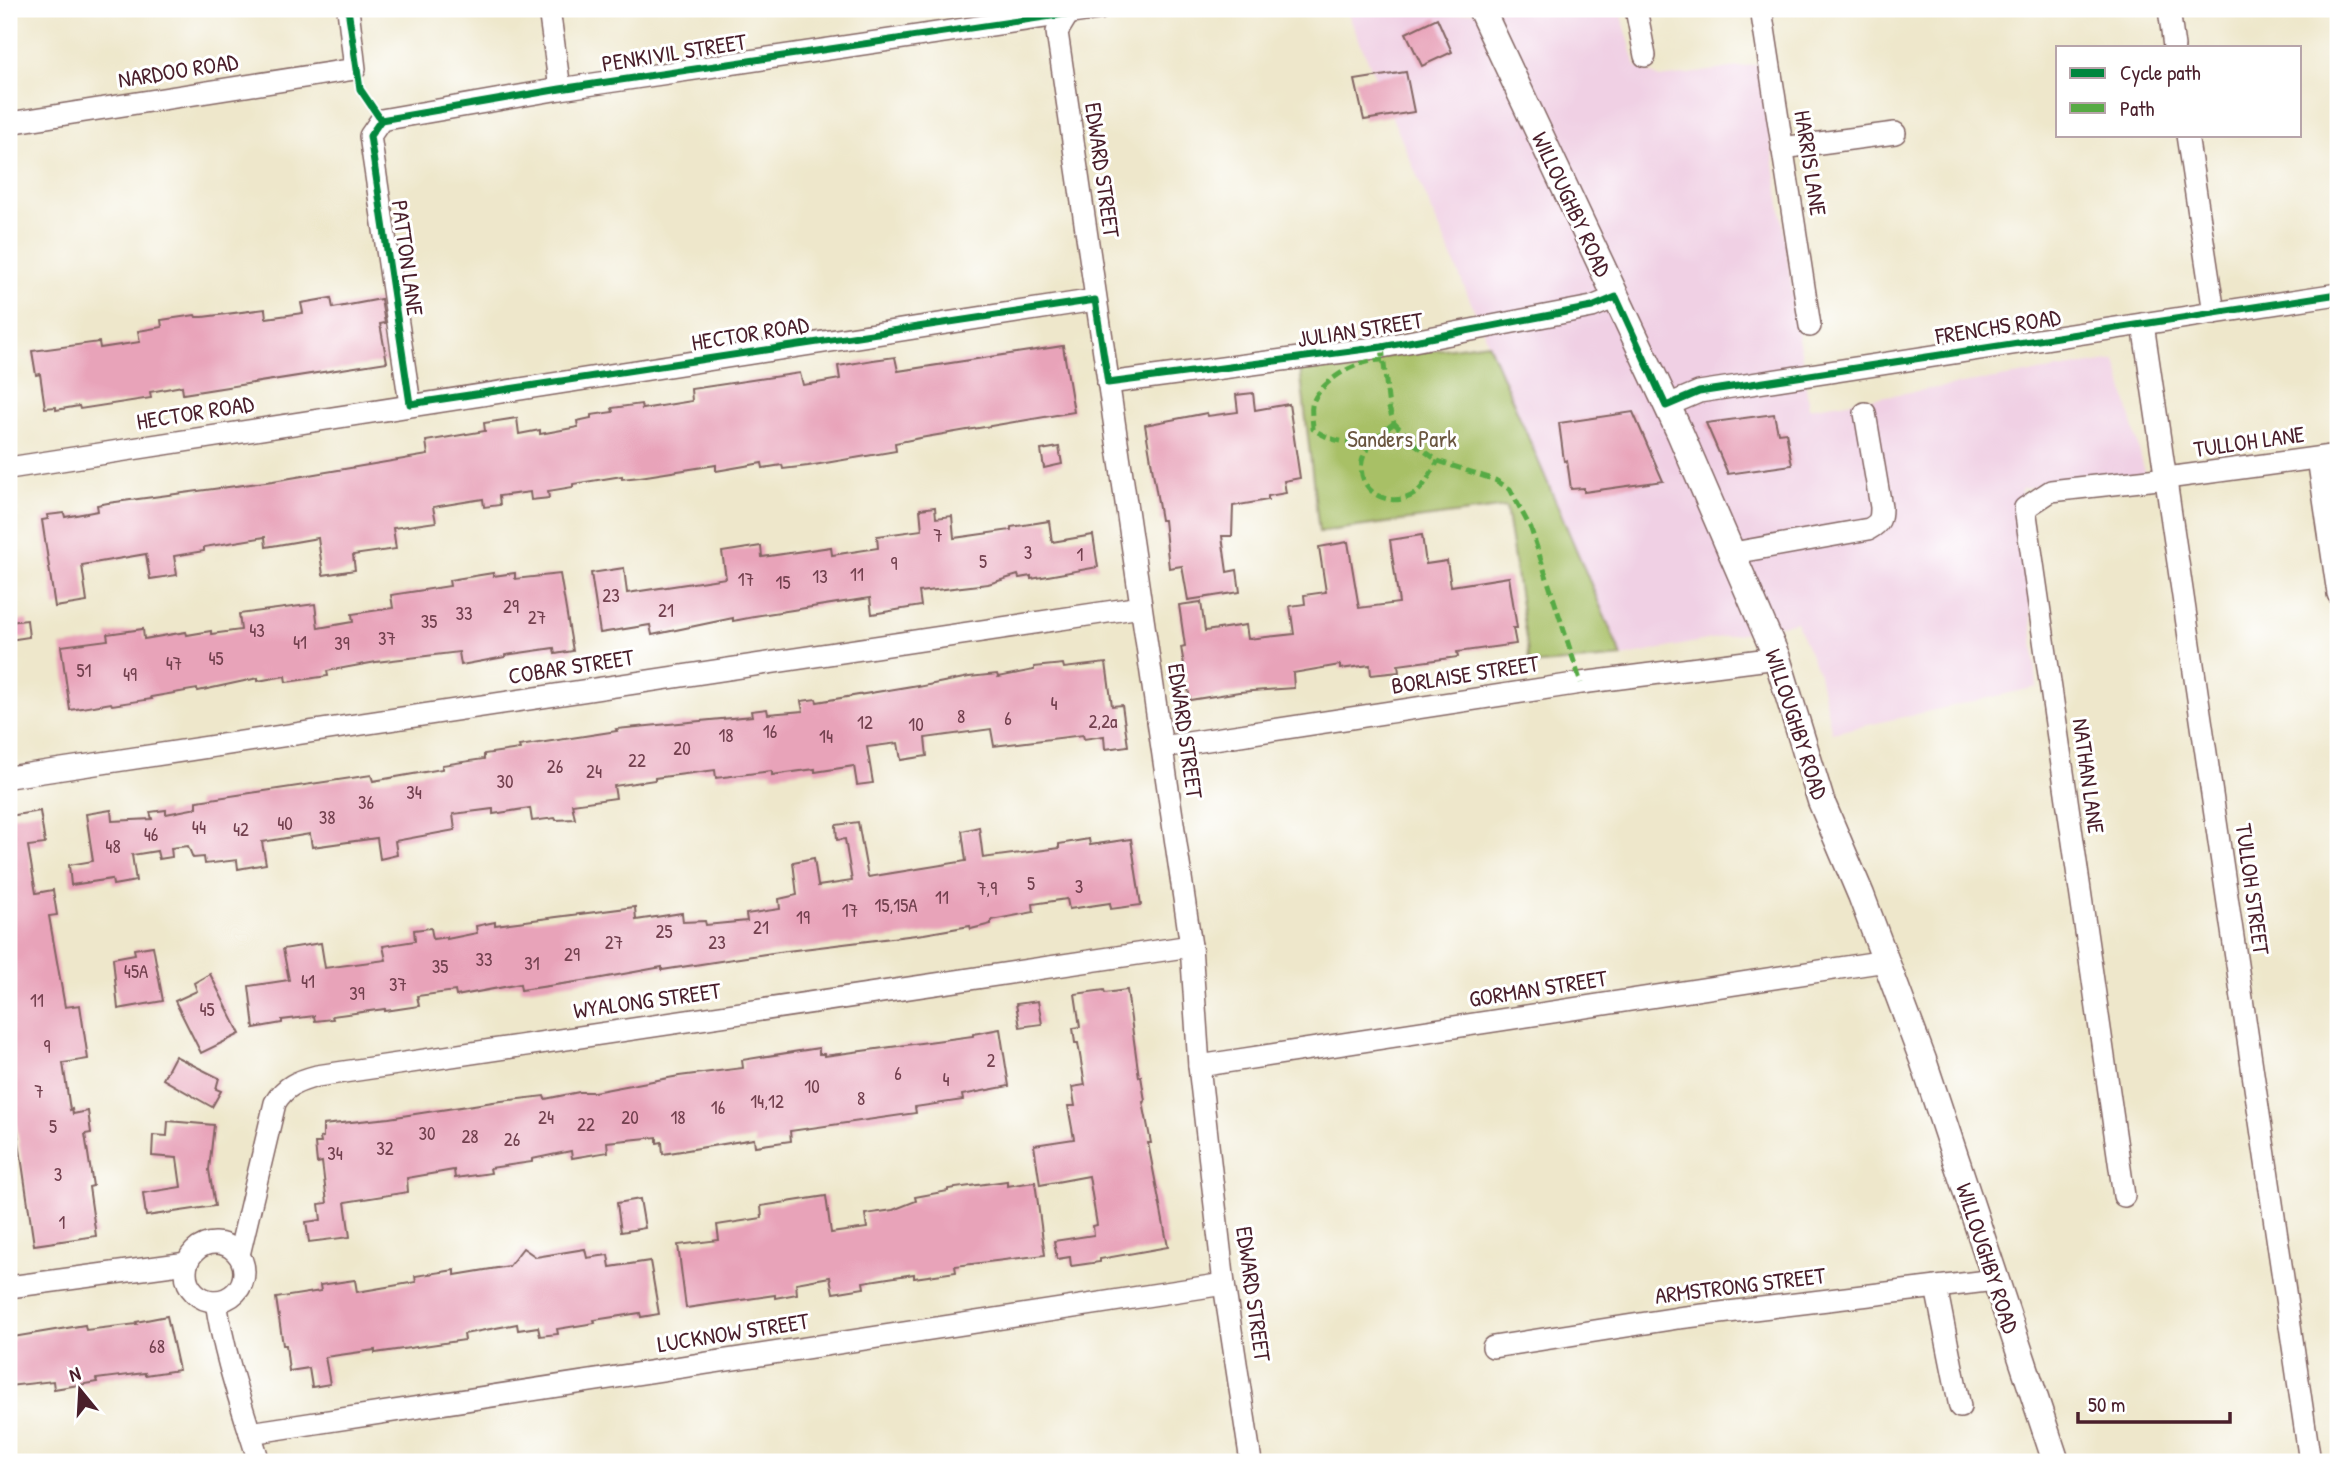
<svg xmlns="http://www.w3.org/2000/svg" width="2347" height="1471" font-family="'Patrick Hand',sans-serif">
<style>
.built{fill:#f0d0e4}
.green{fill:#a8c066;stroke:#797048;stroke-width:2}
.building{fill:#e8a3b9}
.lines{fill:none;stroke-linecap:round;stroke-linejoin:round}
.minor-casing{stroke:#836563;stroke-width:24}
.major-casing{stroke:#836563;stroke-width:29}
.minor{stroke:#fff;stroke-width:21}
.major{stroke:#fff;stroke-width:26}
.quiet{stroke:#57aa44;stroke-width:5;stroke-dasharray:10 5;stroke-linecap:butt}
.cycleway-casing{stroke:#fff;stroke-width:11}
.cycleway{stroke:#00873e;stroke-width:7}
.labels{text-anchor:middle;dominant-baseline:central;stroke-width:6;stroke-linejoin:round;paint-order:stroke}
.number-label{font-size:19px;fill:#72404e}
.street-label{font-size:23px;fill:#4a1f2b;stroke:#fff}
.park-label{font-size:23px;fill:#6b5740;stroke:#fff}
</style>
<rect width="100%" height="100%" fill="#fff"/>
<filter id="ink" filterUnits="userSpaceOnUse"><feTurbulence type="fractalNoise" baseFrequency=".0143" numOctaves="2"/><feDisplacementMap in="SourceGraphic" scale="14" xChannelSelector="R" yChannelSelector="G"/><feConvolveMatrix kernelMatrix="1 2 1 2 8 2 1 2 1" color-interpolation-filters="sRGB"/></filter>
<filter id="wash" filterUnits="userSpaceOnUse"><feTurbulence type="fractalNoise" baseFrequency=".00686" numOctaves="4" result="noise"/><feDisplacementMap in="SourceGraphic" scale="28" xChannelSelector="R" yChannelSelector="G"/><feGaussianBlur stdDeviation="1.57" result="paint"/><feColorMatrix in="noise" values="0 0 0 0 0 0 0 0 0 0 0 0 0 0 0 0 0 1.4 0 .05"/><feComposite in="paint" operator="in"/></filter>
<g filter="url(#wash)">
<rect width="100%" height="100%" fill="#eee7cb"/>
<path class="built" d="M1346,9H1444L1447,16L1489,9H1620L1636,66L1660,78L1760,64L1809,408L2116,360L2145,473L2021,489L2037,687L1832,733L1819,674L1796,622L1622,657Z"/>
<path class="green" d="M1488,343L1622,657L1530,665L1506,507L1319,532L1300,368Z"/>
<g id="blocks">
<g class="building">
<path d="M1437,18L1452,52L1422,66L1406,33Z"/>
<path d="M1406,72L1414,112L1364,120L1355,80Z"/>
<path d="M331,298L333,308L381,299L385,323L380,324L387,362L183,394L182,386L150,392L151,398L80,409L79,406L56,410V407L45,408L40,374L36,375L32,351L99,342L100,348L140,342L138,331L162,327L161,320L195,315L196,317H203L265,309L266,318L303,313L301,303Z"/>
<path d="M1063,346L1074,412L920,438L895,443L896,451L808,466L783,469L782,465L763,468L762,463L716,471V465L640,477L622,479V476L573,484V487L548,491L549,498L531,500L530,492L499,496L500,505L484,507L483,499L433,507L436,522L393,528L396,549L353,555L355,570L323,575L318,538L266,547L265,537L204,547V551L174,556L177,575L150,579L146,554L82,565L87,602L55,607L42,520L48,519L47,515L64,513L65,517L98,511L97,505L108,503L273,481L428,455L426,441L485,431L484,423L517,418L519,434L540,430V434L578,427L577,421L591,418V415L613,412L612,408L641,404L642,409L692,401L691,389L800,373L803,385L817,383L840,379L838,366L873,360L895,357L898,371Z"/>
<path d="M1253,393L1255,410L1289,404L1300,478L1284,481L1286,493L1268,496V500L1233,506L1232,536H1222L1227,572L1237,570L1240,592L1188,600L1182,566L1169,568L1164,520H1161L1145,425L1207,413L1208,416L1238,412L1236,395Z"/>
<path d="M1633,412L1663,481L1584,492V488L1571,489L1567,460L1564,461L1559,423Z"/>
<path d="M1774,414L1778,433L1786,432L1792,465L1728,474L1706,423Z"/>
<path d="M1059,447L1062,464L1044,468L1041,450Z"/>
<path d="M935,507L936,518L952,516L954,538L1011,530V527L1049,521L1052,542L1093,535L1098,567L1031,579V576L1019,578L1018,575L988,584L919,592L921,606L872,614L870,598L754,616V617L733,621V618L652,635L650,625L600,633L591,573L624,568L627,593L726,578L722,552L761,546L762,557L831,547L832,555L878,548L877,536L922,530L920,509Z"/>
<path d="M1422,535L1426,564L1447,561L1451,586L1509,577L1517,628H1513L1516,644L1457,652L1458,657L1398,665L1399,672L1371,675L1370,665L1340,669V665L1293,673L1294,688L1239,692L1190,700L1181,647L1185,646L1179,605L1201,602L1205,631L1246,625L1248,639L1294,634L1290,606L1305,604L1304,595L1326,592L1319,547L1348,542L1359,608L1399,603L1390,540Z"/>
<path d="M493,573V576L515,573V579L560,574L573,651L555,654L554,648L505,655V657L461,665L459,652L376,662L327,671L328,676L286,682L285,676L258,681V678L198,691L197,689L151,697L152,699L112,705L111,703L70,710L61,646L108,640L107,634L143,629L144,639L186,632L187,635L211,631V634L241,630L239,614L315,604L318,628L353,622L352,614L393,608L391,595L450,586L449,580Z"/>
<path d="M27,620L29,637L9,640V622Z"/>
<path d="M1106,663L1112,706L1122,705L1128,746L1105,749L1104,736L1084,739L1083,735L994,746L991,729L925,738L927,756L901,760L898,743L867,747L873,783L857,785L854,766L815,772V769L772,775V771L716,778L715,770L655,778V780L614,786L616,798L572,804L575,819L556,820L555,818L532,821L530,808L493,814V809L453,814L455,830L395,841L397,855L380,859L377,838L312,847L310,834L262,842L266,864L238,869L237,860L205,864L204,857L193,858L188,846L171,848L172,857L159,859L157,851L132,855L136,881L113,885L112,879L71,885L69,865L93,861L86,814L111,810L112,821L152,819L150,812L166,810V814L197,808V801L371,775L373,781L442,769V765L484,759V754L520,749L519,746L617,731L616,729L752,716L751,711L767,709L768,714L803,711L801,701L816,699L817,702L918,685V687L969,677L997,674L998,677L1034,670V667L1063,664L1064,668Z"/>
<path d="M40,811L45,844L28,846L36,893L53,890L57,915L49,916L65,1007L80,1005L88,1059L63,1063L70,1110L72,1109L73,1114L88,1111L91,1133L85,1134L93,1186L89,1187L96,1236L34,1245L9,1074V816Z"/>
<path d="M858,822L868,877L966,861L962,831L979,827L983,858L1059,848V844L1089,839L1090,845L1131,839L1141,905L1111,909L1110,903L1069,909L1067,899L1033,904L1034,912L991,920V924L971,929L970,926L924,934L779,952L662,970V967L596,979L521,990L520,984L456,996L455,991L417,996L419,1006L385,1011V1009L332,1016L333,1019L315,1021L314,1016L282,1020V1023L254,1028L249,986L289,980L283,949L321,943L325,968L386,960L383,946L415,941L414,930L431,928L433,939L447,937V939L477,933L476,926L495,922V925L635,907L636,920L682,913L683,922L705,921L706,925L747,921L746,914L780,909L779,899L797,895L793,862L814,858L818,886L852,881L845,839L837,840L836,825Z"/>
<path d="M153,946L163,1001L118,1009L113,958L135,954L134,949Z"/>
<path d="M210,974L240,1034L201,1053L175,1001L197,991L194,983Z"/>
<path d="M1104,990L1105,993L1127,990L1139,1077L1141,1076L1145,1101L1143,1102L1151,1143H1148L1168,1247L1100,1259V1262L1071,1266L1070,1257L1057,1259L1054,1241L1094,1235L1093,1226L1097,1225L1089,1176L1040,1185L1034,1145L1074,1139L1068,1106H1075L1072,1087L1085,1085L1078,1043H1075L1073,1028L1080,1027L1075,994Z"/>
<path d="M1038,1001L1042,1024L1020,1027L1016,1004Z"/>
<path d="M1000,1029L1009,1086L962,1095L963,1100L915,1107L916,1113L790,1131L791,1141L755,1146L754,1139L663,1154L662,1142L657,1143V1137L607,1142L608,1152L572,1158L571,1151L532,1159V1162L490,1168L491,1173L455,1178L454,1170L407,1178L408,1192L345,1202L350,1237L309,1242L306,1222L321,1220L319,1204L327,1203L322,1162L317,1163L315,1143H321L320,1138L323,1137V1125L389,1118L493,1102L544,1096L545,1099L579,1092H594L679,1076L743,1068L742,1060L819,1048V1054H824V1056L973,1036V1034Z"/>
<path d="M175,1056L219,1078L216,1089L221,1091L212,1107L163,1079Z"/>
<path d="M168,1121L214,1125L209,1170L215,1206L146,1216L143,1193L181,1187L177,1158L152,1156L153,1135L167,1136Z"/>
<path d="M1007,1181V1186L1035,1182L1045,1255L955,1266L956,1272L914,1278V1274L863,1282L864,1288L833,1293L830,1277L796,1283L797,1294L775,1298V1295L686,1308L678,1245L719,1240L717,1225L762,1218L761,1206L826,1196L831,1233L867,1228L865,1214L893,1210L916,1201L915,1197L948,1191V1189Z"/>
<path d="M640,1199L645,1228L621,1232L617,1203Z"/>
<path d="M523,1248L536,1257L585,1249L587,1258L608,1255L610,1267L650,1261L659,1314L641,1317L640,1313L594,1320L595,1323L557,1329L558,1334L540,1336L538,1327L518,1330L517,1324L464,1334L465,1340L375,1353V1350L325,1357L330,1384L312,1387L309,1368L289,1371L286,1345H283L276,1298L321,1291L320,1285L355,1280L357,1292L416,1282L415,1276L455,1270V1275L509,1266Z"/>
<path d="M167,1316L179,1370L145,1375V1373L96,1379L97,1382L54,1389L53,1381L9,1386V1341L14,1340L13,1337L85,1325L86,1330L137,1324L136,1322Z"/>
</g>
</g>
</g>
<g filter="url(#ink)">
<use href="#blocks" fill-opacity="0" stroke="#836563" stroke-width="2"/>
<g class="lines">
<defs>
<g id="minor">
<path d="M549,9L560,89"/>
<path d="M1071,9L1057,32L1191,946L1199,1066L1224,1284L1251,1462"/>
<path d="M1636,9L1645,56"/>
<path d="M1761,9L1810,326"/>
<path d="M2169,9L2174,47"/>
<path d="M9,123L355,69L348,9"/>
<path d="M2187,135L2214,313"/>
<path d="M1782,148L1895,133"/>
<path d="M2143,324L2310,1462"/>
<path d="M1108,383L1382,347L1592,307L1616,297"/>
<path d="M410,404L370,136L381,120L560,89L1099,9"/>
<path d="M1666,406L1699,392L2338,294"/>
<path d="M2318,458L2338,594"/>
<path d="M9,468L1095,300"/>
<path d="M1733,553L1869,529C1880,523 1881,519 1881,507L1865,413"/>
<path d="M1162,747L1581,683L1777,658"/>
<path d="M9,777L1141,607"/>
<path d="M1199,1066L1886,961"/>
<path d="M2124,1196L2025,508L2051,491L2167,478L2338,455"/>
<circle cx="215" cy="1272" r="29"/>
<path d="M239,1255L275,1103C285,1086 298,1081 317,1076L1191,946"/>
<path d="M9,1287L187,1263"/>
<path d="M1936,1287L1960,1407"/>
<path d="M216,1301C224,1357 243,1409 259,1462"/>
<path d="M1493,1347L1678,1318L1995,1280"/>
<path d="M250,1433L1224,1284"/>
</g>
<path id="major" d="M1481,9L1680,433L1777,658L1821,801L1861,895L1923,1060L2056,1462"/>
</defs>
<use href="#minor" class="minor-casing"/>
<use href="#major" class="major-casing"/>
<use href="#minor" class="minor"/>
<use href="#major" class="major"/>
<g class="quiet">
<path d="M1382,347L1389,408L1394,423L1415,444L1438,461L1495,480L1510,489L1531,529L1581,683"/>
<path d="M1394,423C1382,433 1370,441 1364,455C1351,488 1388,512 1416,493C1425,486 1432,471 1438,461"/>
<path d="M1371,442C1349,444 1332,442 1313,429C1313,421 1310,409 1313,402C1323,379 1359,359 1383,360"/>
</g>
<defs>
<g id="cycleway">
<path d="M348,9L360,89L381,120"/>
<path d="M381,120L370,136L410,404L1095,300L1108,383L1382,347L1592,307L1616,297L1666,406L1699,392L2338,294"/>
<path d="M381,120L560,89L1099,9"/>
</g>
</defs>
<use href="#cycleway" class="cycleway-casing"/>
<use href="#cycleway" class="cycleway"/>
</g>
</g>
<g class="labels">
<g class="number-label">
<text x="938" y="535">7</text>
<text x="1028" y="552">3</text>
<text x="1080" y="554">1</text>
<text x="983" y="561">5</text>
<text x="894" y="563">9</text>
<text x="857" y="574">11</text>
<text x="820" y="576">13</text>
<text x="746" y="579">17</text>
<text x="783" y="582">15</text>
<text x="611" y="595">23</text>
<text x="511" y="606">29</text>
<text x="666" y="610">21</text>
<text x="464" y="613">33</text>
<text x="537" y="617">27</text>
<text x="429" y="621">35</text>
<text x="257" y="630">43</text>
<text x="387" y="638">37</text>
<text x="300" y="642">41</text>
<text x="342" y="643">39</text>
<text x="216" y="658">45</text>
<text x="174" y="663">47</text>
<text x="84" y="670">51</text>
<text x="130" y="674">49</text>
<text x="1054" y="703">4</text>
<text x="961" y="716">8</text>
<text x="1008" y="718">6</text>
<text x="1103" y="721">2,2a</text>
<text x="865" y="722">12</text>
<text x="916" y="724">10</text>
<text x="770" y="731">16</text>
<text x="726" y="735">18</text>
<text x="826" y="736">14</text>
<text x="682" y="748">20</text>
<text x="637" y="760">22</text>
<text x="555" y="766">26</text>
<text x="594" y="771">24</text>
<text x="505" y="781">30</text>
<text x="414" y="792">34</text>
<text x="366" y="802">36</text>
<text x="327" y="817">38</text>
<text x="285" y="823">40</text>
<text x="199" y="827">44</text>
<text x="241" y="829">42</text>
<text x="151" y="834">46</text>
<text x="113" y="846">48</text>
<text x="1031" y="883">5</text>
<text x="1079" y="886">3</text>
<text x="987" y="888">7,9</text>
<text x="942" y="897">11</text>
<text x="896" y="905">15,15A</text>
<text x="850" y="910">17</text>
<text x="803" y="917">19</text>
<text x="761" y="927">21</text>
<text x="664" y="931">25</text>
<text x="614" y="942">27</text>
<text x="717" y="942">23</text>
<text x="572" y="954">29</text>
<text x="484" y="959">33</text>
<text x="532" y="963">31</text>
<text x="440" y="966">35</text>
<text x="136" y="971">45A</text>
<text x="308" y="981">41</text>
<text x="398" y="984">37</text>
<text x="357" y="993">39</text>
<text x="37" y="1000">11</text>
<text x="207" y="1009">45</text>
<text x="47" y="1046">9</text>
<text x="991" y="1060">2</text>
<text x="898" y="1073">6</text>
<text x="946" y="1079">4</text>
<text x="812" y="1086">10</text>
<text x="39" y="1091">7</text>
<text x="861" y="1098">8</text>
<text x="767" y="1101">14,12</text>
<text x="718" y="1107">16</text>
<text x="546" y="1117">24</text>
<text x="630" y="1117">20</text>
<text x="678" y="1117">18</text>
<text x="586" y="1124">22</text>
<text x="53" y="1126">5</text>
<text x="427" y="1133">30</text>
<text x="470" y="1136">28</text>
<text x="512" y="1139">26</text>
<text x="385" y="1148">32</text>
<text x="335" y="1153">34</text>
<text x="58" y="1174">3</text>
<text x="62" y="1222">1</text>
<text x="157" y="1346">68</text>
</g>
<g class="street-label">
<text transform="translate(674 52) rotate(-9)">PENKIVIL STREET</text>
<text transform="translate(178 70) rotate(-9)">NARDOO ROAD</text>
<text transform="translate(1811 163) rotate(81)">HARRIS LANE</text>
<text transform="translate(1103 170) rotate(82)">EDWARD STREET</text>
<text transform="translate(1572 204) rotate(65)">WILLOUGHBY ROAD</text>
<text transform="translate(408 258) rotate(82)">PATTON LANE</text>
<text transform="translate(1998 326) rotate(-9)">FRENCHS ROAD</text>
<text transform="translate(1360 329) rotate(-9)">JULIAN STREET</text>
<text transform="translate(750 333) rotate(-9)">HECTOR ROAD</text>
<text transform="translate(195 412) rotate(-9)">HECTOR ROAD</text>
<text transform="translate(2249 441) rotate(-8)">TULLOH LANE</text>
<text transform="translate(571 666) rotate(-9)">COBAR STREET</text>
<text transform="translate(1465 674) rotate(-9)">BORLAISE STREET</text>
<text transform="translate(1797 724) rotate(72)">WILLOUGHBY ROAD</text>
<text transform="translate(1186 731) rotate(82)">EDWARD STREET</text>
<text transform="translate(2089 776) rotate(82)">NATHAN LANE</text>
<text transform="translate(2253 889) rotate(82)">TULLOH STREET</text>
<text transform="translate(1538 988) rotate(-9)">GORMAN STREET</text>
<text transform="translate(647 1000) rotate(-8)">WYALONG STREET</text>
<text transform="translate(1988 1258) rotate(72)">WILLOUGHBY ROAD</text>
<text transform="translate(1740 1285) rotate(-7)">ARMSTRONG STREET</text>
<text transform="translate(1254 1294) rotate(82)">EDWARD STREET</text>
<text transform="translate(733 1332) rotate(-9)">LUCKNOW STREET</text>
</g>
<g class="park-label">
<text x="1402" y="438">Sanders Park</text>
</g>
</g>
<rect width="2347" height="1471" fill="none" stroke="#fff" stroke-width="35"/>
<rect x="2056" y="46" width="245" height="91" fill="#ffffff" stroke="#b7a5aa" stroke-width="2"/>
<rect x="2070" y="68" width="35" height="10" fill="#00873e" stroke="#b7a5aa" stroke-width="2"/>
<text x="2120" y="80" font-size="21" fill="#4a1f2b">Cycle path</text>
<rect x="2070" y="103" width="35" height="10" fill="#57aa44" stroke="#b7a5aa" stroke-width="2"/>
<text x="2120" y="116" font-size="21" fill="#4a1f2b">Path</text>
<g transform="translate(80 1390) rotate(342)" stroke="#ffffff" stroke-width="5" paint-order="stroke">
<path d="M0-5L12 26L0 18L-12 26Z" fill="#4a1f2b"/>
<text y="-10" font-size="19" font-weight="bold" text-anchor="middle" fill="#4a1f2b">N</text>
</g>
<path d="M2078 1412v10h152v-10" fill="none" stroke="#4a1f2b" stroke-width="3.5"/>
<text x="2088" y="1412" font-size="21" fill="#4a1f2b" stroke="#ffffff" stroke-width="5" paint-order="stroke">50 m</text>
</svg>
